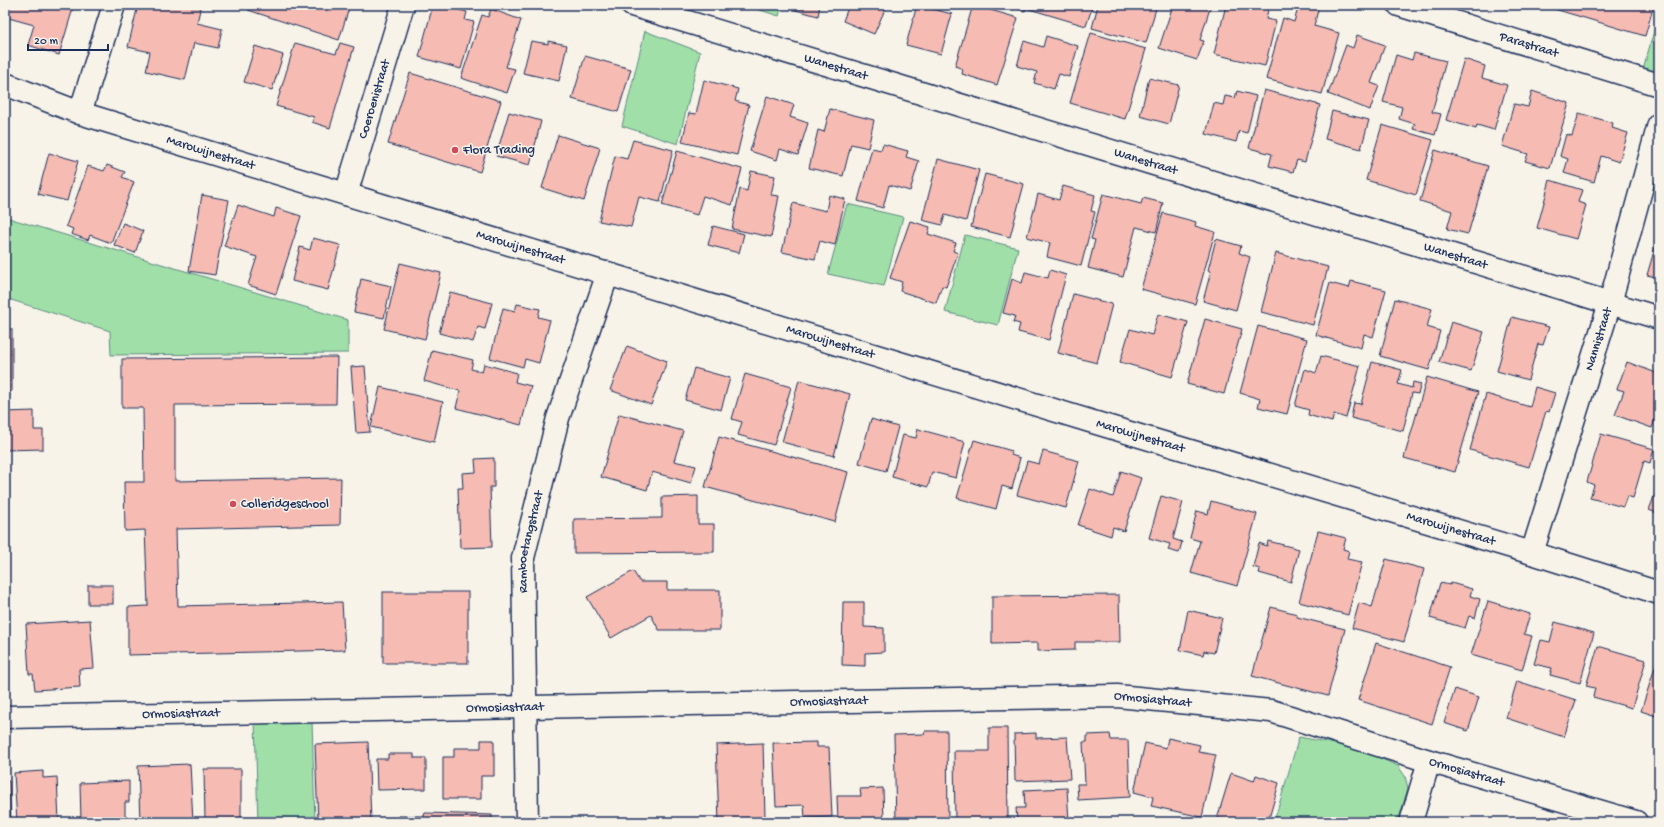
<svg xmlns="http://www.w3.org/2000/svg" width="1664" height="827" font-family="'Gochi Hand',sans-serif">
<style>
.green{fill:#a0e0a8;stroke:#5e8883}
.building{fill:#f6bbb2;stroke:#1b2f5e}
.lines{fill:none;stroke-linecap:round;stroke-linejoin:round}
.minor-casing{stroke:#1b2f5e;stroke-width:25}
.minor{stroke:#f7f3e8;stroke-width:22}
.poi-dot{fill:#d1495b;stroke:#f7f3e8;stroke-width:1.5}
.labels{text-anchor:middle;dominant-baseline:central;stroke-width:3;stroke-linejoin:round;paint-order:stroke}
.street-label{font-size:13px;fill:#1b2f5e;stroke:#f7f3e8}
.poi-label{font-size:13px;fill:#1b2f5e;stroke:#f7f3e8;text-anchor:start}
</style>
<rect width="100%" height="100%" fill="#f7f3e8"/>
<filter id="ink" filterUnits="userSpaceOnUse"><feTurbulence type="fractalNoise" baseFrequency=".025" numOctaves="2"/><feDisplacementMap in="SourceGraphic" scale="8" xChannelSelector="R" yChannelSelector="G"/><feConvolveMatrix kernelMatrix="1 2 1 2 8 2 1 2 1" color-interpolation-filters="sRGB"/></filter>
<g filter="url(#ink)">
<g class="green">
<path d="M744,5H782L779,16Z"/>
<path d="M1659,13V74L1643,70Z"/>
<path d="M645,31L700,52L678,144L622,126Z"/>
<path d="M847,204L903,217L884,286L828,274Z"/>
<path d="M5,217L348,320V353L111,355L110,331L5,298Z"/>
<path d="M965,235L1018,248L998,325L945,312Z"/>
<path d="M312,721L315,822H258L255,722Z"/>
<path d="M1299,737L1357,748L1398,766L1405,776L1408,788L1398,822H1274Z"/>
</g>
<g class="building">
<path d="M7,5H74L59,55L28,45L34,25L5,17Z"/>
<path d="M138,5H201L197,23L222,29L218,48L194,43L185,80L146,71L150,52L128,47Z"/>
<path d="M249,5H340L349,8L339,40L248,10Z"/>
<path d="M433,5H440L467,12L465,20L474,22L461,69L419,57Z"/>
<path d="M793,5H820L818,16L792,9Z"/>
<path d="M849,5H887L874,34L843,21Z"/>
<path d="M917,5L952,14L941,54L906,45Z"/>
<path d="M973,5H988L987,9L1018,18L997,85L962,74L963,69L955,66Z"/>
<path d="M1004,5H1093L1086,26L1026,8L1025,11Z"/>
<path d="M1098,5H1157L1146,43L1092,28Z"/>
<path d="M1173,5H1211L1200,40L1204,41L1197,60L1159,48Z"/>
<path d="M1226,5H1269L1266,19L1276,21L1265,66L1214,54Z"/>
<path d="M1299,5L1318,10L1314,26L1339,33L1322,94L1266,79L1283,18L1294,22Z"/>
<path d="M1541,5H1654L1645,36Z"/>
<path d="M491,9L521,20L506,67L515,69L507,93L461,78L482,15L488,17Z"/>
<path d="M1091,33L1146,49L1125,119L1070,103Z"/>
<path d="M1357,35L1385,45L1371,83L1379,86L1370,110L1328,94L1346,45L1353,48Z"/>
<path d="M1046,36L1078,46L1069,77L1059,74L1054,89L1034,83L1037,72L1017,66L1024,41L1043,47Z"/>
<path d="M531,41L548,44V41L567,45L559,81L523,73Z"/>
<path d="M295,43L336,54L340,43L354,47L330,128L312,122L314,117L276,106Z"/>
<path d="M255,46L283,55L272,90L244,82Z"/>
<path d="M1414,53L1446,61L1432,112L1441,114L1435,135L1413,129L1415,124L1399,119L1402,107L1383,102L1396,55L1412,60Z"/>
<path d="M585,56L631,69L618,112L572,99Z"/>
<path d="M1464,59L1485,66L1482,78L1507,85L1494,130L1477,125L1476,129L1446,120Z"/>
<path d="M410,73L501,101L480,172L388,144Z"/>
<path d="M1149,78L1179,85L1169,124L1140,116Z"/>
<path d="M704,80L738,89L735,101L749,105L737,155L682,142L689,113L696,114Z"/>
<path d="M1264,90L1320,105L1305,162L1297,160L1293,172L1269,166L1272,154L1249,148Z"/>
<path d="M1237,91L1256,96L1247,133L1239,131L1236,142L1206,134L1214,103L1223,105L1225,96L1235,98Z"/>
<path d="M1532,91L1569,103L1550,168L1525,161L1528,154L1502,146L1514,104L1528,107Z"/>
<path d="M767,96L794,105L790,117L808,123L798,155L780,149L777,160L750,151Z"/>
<path d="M830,109L874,120L868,148L851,144L843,176L809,168L818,130L824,132Z"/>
<path d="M1332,111L1369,120L1361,149L1325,139Z"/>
<path d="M509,112L541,121L530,165L496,156Z"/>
<path d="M1579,113L1613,123L1612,128L1628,133L1619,162L1601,156L1594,182L1564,173L1568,159L1560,156L1566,134L1572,136Z"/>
<path d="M1382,125L1433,140L1416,195L1366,180Z"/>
<path d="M558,135L600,148L584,201L542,188Z"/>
<path d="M633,140L673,150L660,202L639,197L631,227L599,221L615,156L627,159Z"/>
<path d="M883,144L908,151L906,157L919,161L910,191L889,185L883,208L858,201L872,148L881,150Z"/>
<path d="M1435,150L1488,166L1468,234L1447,229L1452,211L1420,201Z"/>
<path d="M677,151L742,169L732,205L703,196L697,215L662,205Z"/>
<path d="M49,153L78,161L67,201L38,194Z"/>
<path d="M938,159L979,170L966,221L945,215L942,225L922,220Z"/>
<path d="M107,165L125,172L122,177L134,182L111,243L90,235L88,240L71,234L73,229L66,226L88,166L104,171Z"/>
<path d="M751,171L775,176L771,195L779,196L771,237L732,229L740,189L747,191Z"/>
<path d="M985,174L1024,184L1010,237L971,227Z"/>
<path d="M1550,180L1582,190L1578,202L1586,205L1576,239L1537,228Z"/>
<path d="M1063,186L1095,195L1091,211L1095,212L1081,266L1047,257L1050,243L1027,237L1038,194L1059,200Z"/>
<path d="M1103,194L1141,204L1143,198L1163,203L1156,232L1136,227L1123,277L1088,268L1095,240L1091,239Z"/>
<path d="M202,195L229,200L215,275L189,271Z"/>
<path d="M829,195L845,199L835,245L820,241L815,259L782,252L793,203L826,211Z"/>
<path d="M238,205L274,217L276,208L301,216L276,294L248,285L257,257L224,246Z"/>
<path d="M1163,213L1196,222L1195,226L1215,232L1195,304L1141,289Z"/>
<path d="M910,221L930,227L928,234L956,243L953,251L958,253L946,287L942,286L936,303L900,291L902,282L890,278Z"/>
<path d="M123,223L143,231L135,253L114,245Z"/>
<path d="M713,226L744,234L739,253L708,245Z"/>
<path d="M1659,234V278L1647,275Z"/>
<path d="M313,238L340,245L328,290L292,281L300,247L310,250Z"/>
<path d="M1216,239L1241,246L1239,253L1250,257L1236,310L1203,301L1211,271L1208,270Z"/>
<path d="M1276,253L1328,267L1313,325L1261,312Z"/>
<path d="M400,263L441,273L425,339L384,329Z"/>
<path d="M1050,270L1066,275L1049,340L1018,332L1020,324L1013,322L1015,316L1003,313L1012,279L1022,283L1025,272L1048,278Z"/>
<path d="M361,279L391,286L384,318L354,312Z"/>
<path d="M1351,281L1386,290L1373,337L1364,334L1361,348L1316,335L1330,283L1349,288Z"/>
<path d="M450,292L492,303L485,329L478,327L473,342L439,333Z"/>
<path d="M1073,294L1112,304L1097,363L1058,353Z"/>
<path d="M1395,299L1432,309L1427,327L1440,331L1429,370L1380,356Z"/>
<path d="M517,304L540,309L538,317L550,320L539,363L525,359L523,367L490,358L503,308L515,311Z"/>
<path d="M1158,314L1188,322L1172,377L1120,362L1130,329L1152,335Z"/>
<path d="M1512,317L1549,327L1543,345L1538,344L1528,380L1497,371Z"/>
<path d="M1205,319L1242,329L1224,394L1187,384Z"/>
<path d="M1451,322L1484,332L1471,371L1439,362Z"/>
<path d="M1258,326L1307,339L1287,414L1258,407L1260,399L1240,393Z"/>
<path d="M5,329H12V391L5,392Z"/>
<path d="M627,346L667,361L651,405L610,390Z"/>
<path d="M432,350L473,360L471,369L482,372L484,364L517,373L515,382L531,386L521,425L456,408L460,391L424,381Z"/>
<path d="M1321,356L1360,366L1346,418L1334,414L1332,422L1308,415L1309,410L1295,406L1305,369L1316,373Z"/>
<path d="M337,357L336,404L175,405V481L341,478L340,525L176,529L178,606L342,602L345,650L128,655V607L148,606L145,530L125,531L124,482H144L143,408H122V359Z"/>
<path d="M1372,362L1402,370L1398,384L1412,388L1413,382L1421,384L1418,394L1412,393L1403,431L1351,418L1354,403L1361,404Z"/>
<path d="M1627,362L1659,374V407L1652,428L1615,415L1624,391L1617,389Z"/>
<path d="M365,366L370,432L356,433L351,367Z"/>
<path d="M694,368L730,378L721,410L685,400Z"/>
<path d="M745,374L791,387L774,445L738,435L742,422L732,419Z"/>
<path d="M1427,377L1478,392L1455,472L1404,458Z"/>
<path d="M799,380L850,394L834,456L782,442Z"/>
<path d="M380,387L443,402L434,442L371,427Z"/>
<path d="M1535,387L1555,393L1549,412L1546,411L1529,467L1470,450L1486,394L1530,407Z"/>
<path d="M34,411V430H43V449L5,450V412Z"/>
<path d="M619,414L683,431L674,461L696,466L691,483L652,472L647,490L601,477Z"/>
<path d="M871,419L898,427L886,471L859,463Z"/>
<path d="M918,429L965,442L956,478L932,472L928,487L892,477L903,435L916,438Z"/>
<path d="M1601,434L1654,449L1650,463L1644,461L1633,498L1627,496L1623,507L1590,498L1594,485L1587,482Z"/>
<path d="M719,437L848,472L835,522L705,487Z"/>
<path d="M974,440L1012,451L1011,455L1020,458L1012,489L1002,486L996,509L957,498Z"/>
<path d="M1043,451L1079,461L1066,508L1017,495L1027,461L1039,464Z"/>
<path d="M494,458V487H490L492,547L460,548L458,488H463L462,473L476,472L475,459Z"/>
<path d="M1121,471L1141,478L1124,531L1113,527L1111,536L1078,525L1090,489L1113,497Z"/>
<path d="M1659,483V514L1649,510Z"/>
<path d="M698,496V524H714V552L574,553V519L662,518V497Z"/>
<path d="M1161,496L1183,502L1173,539L1182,542L1179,553L1168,550L1170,544L1149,538Z"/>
<path d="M1211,501L1257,514L1237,586L1191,573L1200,541L1190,538L1197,511L1208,514Z"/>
<path d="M1318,531L1346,538L1343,549L1349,551L1347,559L1362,562L1348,615L1299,602Z"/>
<path d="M1268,541L1299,549L1291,582L1259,573L1260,569L1253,567L1259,543L1267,546Z"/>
<path d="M1386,559L1424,569L1404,642L1352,628L1359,603L1372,607Z"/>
<path d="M633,571L640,582H667V590H720V630H659L651,615L611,638L587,597Z"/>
<path d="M1440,583L1450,585L1451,583L1472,589L1470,596L1480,599L1475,618L1469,616L1465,628L1430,618Z"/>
<rect x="88" y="585" width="25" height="19"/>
<rect x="383" y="592" width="85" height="71"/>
<path d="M1119,595L1120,642H1075V650L1038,651V643L992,644V596Z"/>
<path d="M1488,601L1530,614L1524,634L1532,636L1522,670L1471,655Z"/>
<path d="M843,602H864V627L884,628V652L865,653V666L842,665Z"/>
<path d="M1271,607L1297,614V617L1345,629L1328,696L1252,676Z"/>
<path d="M1188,610L1222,618L1214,653L1204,651L1203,655L1180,650Z"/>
<path d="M90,620L94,668L79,669L80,687L35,690L33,674H29L26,624Z"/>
<path d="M1555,622L1594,633L1580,683L1550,675L1552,668L1534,664L1541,640L1550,642Z"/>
<path d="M1376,643L1450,667L1432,724L1358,700Z"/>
<path d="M1598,646L1646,660L1632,708L1593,697L1595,688L1586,686Z"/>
<rect x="5" y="650" width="4" height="37"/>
<path d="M1658,658H1659V717L1641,711Z"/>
<path d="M1517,681L1576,700L1564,737L1506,718Z"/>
<path d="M1455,689L1479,697L1468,731L1444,723Z"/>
<path d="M989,728H1007L1008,822H955L954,751H989Z"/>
<path d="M925,731H947L948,822H896L894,735L924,734Z"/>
<path d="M1036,733V738L1067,737L1070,779L1015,781L1014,734Z"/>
<path d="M1110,734L1111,740H1128L1130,797L1078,800L1077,784H1085L1083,742H1087V735Z"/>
<path d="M1168,738L1200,745L1198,752L1216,755L1202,817L1151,806L1153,797L1134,792L1145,743L1166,748Z"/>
<path d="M481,740H494V776H481V799H443V757H454V748H481Z"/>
<path d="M368,742L371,822H318L315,744Z"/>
<path d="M817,742V747H829L832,817L805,818L804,805L776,806L773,743Z"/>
<path d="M763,743L765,817L743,818V822H719L716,745Z"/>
<path d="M388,754H414V758H426V789L377,790L376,759H388Z"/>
<path d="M190,764L193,822H140L138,766Z"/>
<path d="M204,769H241V818H237V822L205,820Z"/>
<path d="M43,771V778L57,777L59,822H17L14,773Z"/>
<path d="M1231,773L1254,781L1256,775L1279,783L1268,822H1216Z"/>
<path d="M5,781H9L11,822H5Z"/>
<path d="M129,781V802H125V822H81L80,783Z"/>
<path d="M883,788L884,822H838L837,796H861L860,789Z"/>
<path d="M1067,788L1069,822H1017L1016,808H1025L1024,790Z"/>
<path d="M425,813L492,815V822H398L399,816H424Z"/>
<path d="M626,820V822H568V821Z"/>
</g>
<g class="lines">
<defs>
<g id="minor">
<path id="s1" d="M632,5L1659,318"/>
<path id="s2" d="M1399,5L1659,85"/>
<path id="s3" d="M5,84L80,113L1093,422L1532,553L1659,593"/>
<path d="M80,113L114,5"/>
<path id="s4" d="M346,194L403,5"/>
<path id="s5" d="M1532,553L1610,303L1659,124"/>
<path id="s6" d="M5,717L1117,696L1271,711L1429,761L1636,822"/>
<path id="s7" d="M527,822L523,558L558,418L608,273"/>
<path d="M1411,822L1429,761"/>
</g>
</defs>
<use href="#minor" class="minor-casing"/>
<use href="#minor" class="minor"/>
</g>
</g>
<g class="poi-dot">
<circle cx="455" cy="150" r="4"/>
<circle cx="233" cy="504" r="4"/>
</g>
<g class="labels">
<g class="street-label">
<text stroke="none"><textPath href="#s2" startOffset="136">Parastraat</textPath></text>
<text stroke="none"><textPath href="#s1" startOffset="213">Wanestraat</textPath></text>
<text stroke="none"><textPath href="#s4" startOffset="99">Coeroenistraat</textPath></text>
<text stroke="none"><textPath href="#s3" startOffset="217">Marowijnestraat</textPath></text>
<text stroke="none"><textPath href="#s1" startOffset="537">Wanestraat</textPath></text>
<text stroke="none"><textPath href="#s3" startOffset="541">Marowijnestraat</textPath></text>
<text stroke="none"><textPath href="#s1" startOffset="861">Wanestraat</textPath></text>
<text stroke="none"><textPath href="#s5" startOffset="224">Nannistraat</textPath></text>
<text stroke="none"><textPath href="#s3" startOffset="865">Marowijnestraat</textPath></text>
<text stroke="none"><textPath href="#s3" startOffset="1189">Marowijnestraat</textPath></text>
<text stroke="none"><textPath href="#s3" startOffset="1513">Marowijnestraat</textPath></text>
<text stroke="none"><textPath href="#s7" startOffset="281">Ramboetangstraat</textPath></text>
<text stroke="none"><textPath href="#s6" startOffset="1148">Ormosiastraat</textPath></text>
<text stroke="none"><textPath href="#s6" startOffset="824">Ormosiastraat</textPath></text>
<text stroke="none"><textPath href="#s6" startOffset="500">Ormosiastraat</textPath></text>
<text stroke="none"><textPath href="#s6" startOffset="176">Ormosiastraat</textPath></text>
<text stroke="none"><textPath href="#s6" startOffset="1472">Ormosiastraat</textPath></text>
</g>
<g class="poi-label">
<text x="463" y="150">Flora Trading</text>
<text x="241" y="504">Colleridgeschool</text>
</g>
</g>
<rect width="1664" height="827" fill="none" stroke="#f7f3e8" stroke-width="20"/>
<rect x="10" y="10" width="1644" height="807" fill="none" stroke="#1b2f5e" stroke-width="1.5" filter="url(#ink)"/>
<path d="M28 44v6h80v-6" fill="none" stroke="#1b2f5e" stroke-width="2"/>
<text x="34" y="44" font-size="12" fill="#1b2f5e" stroke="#f7f3e8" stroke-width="3" paint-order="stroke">20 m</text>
</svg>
